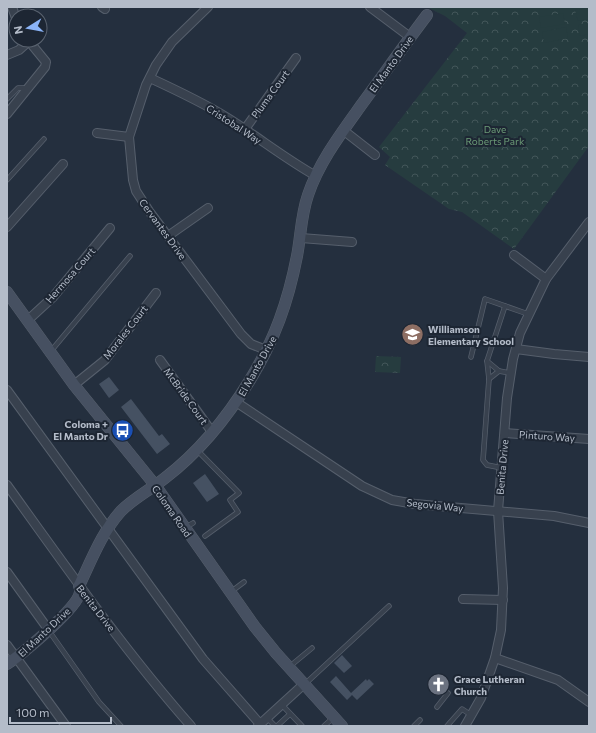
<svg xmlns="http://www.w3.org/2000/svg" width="596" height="733" font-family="Commissioner,sans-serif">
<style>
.forest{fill:url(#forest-crowns)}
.pitch{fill:#263c3f}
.building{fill:#455162}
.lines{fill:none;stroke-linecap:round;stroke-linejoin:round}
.lane-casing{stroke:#565f6c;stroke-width:5.5}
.street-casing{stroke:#565f6c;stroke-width:10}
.secondary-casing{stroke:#565f6c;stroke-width:12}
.lane{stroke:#38414e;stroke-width:4}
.street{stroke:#38414e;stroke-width:8}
.secondary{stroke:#465061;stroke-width:11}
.labels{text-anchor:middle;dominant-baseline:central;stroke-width:4;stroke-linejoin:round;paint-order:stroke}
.street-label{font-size:10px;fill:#b4bcc9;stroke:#1d2633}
.park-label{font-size:10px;fill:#6b9a76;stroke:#1d2633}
.poi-label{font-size:10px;font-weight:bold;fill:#b4bcc9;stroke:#1d2633;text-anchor:start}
</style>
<defs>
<pattern id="forest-crowns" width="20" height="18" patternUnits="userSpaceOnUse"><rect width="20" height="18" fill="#263c3f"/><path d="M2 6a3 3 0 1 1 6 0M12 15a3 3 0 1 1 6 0" fill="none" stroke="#435659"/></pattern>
</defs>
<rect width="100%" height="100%" fill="#242f3e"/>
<g class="forest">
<path d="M427,7H589V146L514,249L462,212L449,209L385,165L390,157L379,147L467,33L445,16Z"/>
<path d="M376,356L401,357L400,373L375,372Z"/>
</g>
<g class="pitch">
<path d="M589,8V19L578,21L575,10Z"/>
<path d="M563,13L565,24L541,28L539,17Z"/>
<path d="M589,23V34L580,36L578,25Z"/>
<path d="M566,27L568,38L544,43L542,32Z"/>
</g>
<g class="building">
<path d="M109,377L119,390L109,398L99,384Z"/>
<path d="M131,399L159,436L162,434L170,444L157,454L121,407Z"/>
<path d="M205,474L219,494L207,502L193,483Z"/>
<path d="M342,655L352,666L344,673L334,663Z"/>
<path d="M336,676L351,693L366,679L367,681L369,679L374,684L357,700L352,695L347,700L330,682Z"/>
</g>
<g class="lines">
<defs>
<g id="lane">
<path d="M7,99L18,88H28"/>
<path d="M7,180L44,139"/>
<path d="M51,351L130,256"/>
<path d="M471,357L485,299L528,314"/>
<path d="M487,361L499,371L510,373"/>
<path d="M489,379L499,371"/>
<path d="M197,450L239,493L230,500L238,512L205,536"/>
<path d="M502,468L487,465L483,460L489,379L487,361L505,306"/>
<path d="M185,528L193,523"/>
<path d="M232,591L244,582"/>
<path d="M49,631L99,702L121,726"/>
<path d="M289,667L312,648"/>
<path d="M305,684L389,606"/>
<path d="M282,705L302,726"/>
<path d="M437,707L448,693"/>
<path d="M267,718L275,726"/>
<path d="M277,726L290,714"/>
<path d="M324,726L334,717"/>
<path d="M414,726L420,720"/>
<path d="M447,726L462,709L471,715"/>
</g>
<g id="street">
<path d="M12,7L16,18"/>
<path d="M102,7L105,9"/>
<path d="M208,7L172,42L156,65L146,85L129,137L133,180L136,191L149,211L241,334L251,344L266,350"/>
<path d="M370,7L410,37"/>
<path d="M7,55L19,50L29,41"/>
<path d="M150,78C176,90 202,102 226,117C257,136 284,158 316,176"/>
<path d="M7,114L45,67L46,62L28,40"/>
<path d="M245,129L296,58"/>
<path d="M343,130L375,155"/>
<path d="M97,133L129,137"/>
<path d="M7,227L63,164"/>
<path d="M168,236L208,208"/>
<path d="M301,238L352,242"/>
<path d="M514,255L546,279"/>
<path d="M28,320L53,297L110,228"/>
<path d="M516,349L554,354L589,357"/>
<path d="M160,360L212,432"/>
<path d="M74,385L105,360L156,293"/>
<path d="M7,390L203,659L260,724"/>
<path d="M236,402L362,486L392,500L415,504L554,516L589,523"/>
<path d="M505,433L589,439"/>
<path d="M7,485C66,567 124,650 191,726"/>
<path d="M7,572L48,629"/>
<path d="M463,599L503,600"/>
<path d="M7,645L66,726"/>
<path d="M495,658L558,680L589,702"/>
<path d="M258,726L304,684"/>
<path d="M465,726L481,698L495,658L501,630L503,588L498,511L507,398L513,359L520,333L546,279L589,222"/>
</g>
<g id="secondary">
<path d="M7,292L74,385L155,485L255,627L276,653L342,726"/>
<path d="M7,664C22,654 78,608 80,592C81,590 80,588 79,586C91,561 102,532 121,511C134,498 150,490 165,478C199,452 228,416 250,380C275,339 288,302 297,256C301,235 301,215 308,195C319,162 342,132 362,104C384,74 405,44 427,15"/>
</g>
</defs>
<use href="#lane" class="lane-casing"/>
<use href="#street" class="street-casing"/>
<use href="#secondary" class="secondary-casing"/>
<use href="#lane" class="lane"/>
<use href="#street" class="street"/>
<use href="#secondary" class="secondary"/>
</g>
<defs>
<symbol id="school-disc" viewBox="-11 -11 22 22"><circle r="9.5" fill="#8d6e63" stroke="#1d2633"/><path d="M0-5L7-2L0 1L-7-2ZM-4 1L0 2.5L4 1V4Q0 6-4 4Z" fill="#fff"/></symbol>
<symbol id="bus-disc" viewBox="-11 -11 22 22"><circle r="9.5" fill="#1a4fb4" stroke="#1d2633"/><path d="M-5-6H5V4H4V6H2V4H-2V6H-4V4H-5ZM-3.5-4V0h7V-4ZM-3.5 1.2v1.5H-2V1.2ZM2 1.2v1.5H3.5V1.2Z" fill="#fff"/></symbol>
<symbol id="church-disc" viewBox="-11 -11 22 22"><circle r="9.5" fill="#6b7280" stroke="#1d2633"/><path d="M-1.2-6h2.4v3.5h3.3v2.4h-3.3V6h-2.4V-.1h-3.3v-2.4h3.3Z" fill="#fff"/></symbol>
</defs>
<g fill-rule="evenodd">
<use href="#school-disc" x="400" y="322" width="25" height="25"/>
<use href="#bus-disc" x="110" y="418" width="25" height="25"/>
<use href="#church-disc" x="426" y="672" width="25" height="25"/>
</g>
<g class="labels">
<g class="street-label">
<text transform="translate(391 64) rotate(-54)">El Manto Drive</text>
<text transform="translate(270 94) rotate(-54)">Pluma Court</text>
<text transform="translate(234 124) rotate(33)">Cristobal Way</text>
<text transform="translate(163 229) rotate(54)">Cervantes Drive</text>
<text transform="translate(70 275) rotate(-49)">Hermosa Court</text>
<text transform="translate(125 332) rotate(-52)">Morales Court</text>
<text transform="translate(257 366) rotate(-61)">El Manto Drive</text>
<text transform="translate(186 396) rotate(54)">McBride Court</text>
<text transform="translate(547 436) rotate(4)">Pinturo Way</text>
<text transform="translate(502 467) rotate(-85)">Benita Drive</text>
<text transform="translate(435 505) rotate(6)">Segovia Way</text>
<text transform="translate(172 511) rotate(55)">Coloma Road</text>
<text transform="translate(96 608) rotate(52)">Benita Drive</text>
<text transform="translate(44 632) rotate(-43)">El Manto Drive</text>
</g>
<g class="park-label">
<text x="495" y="129">Dave<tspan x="495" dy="12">Roberts Park</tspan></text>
</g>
<g class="poi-label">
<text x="428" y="329">Williamson<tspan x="428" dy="12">Elementary School</tspan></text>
<text x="108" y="424" text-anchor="end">Coloma +<tspan x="108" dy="12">El Manto Dr</tspan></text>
<text x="454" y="679">Grace Lutheran<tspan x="454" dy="12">Church</tspan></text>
</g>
</g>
<rect width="596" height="733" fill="none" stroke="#b4bcc9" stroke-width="16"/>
<g transform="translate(28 28) rotate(259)"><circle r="19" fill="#1d2633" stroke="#59626f"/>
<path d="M0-3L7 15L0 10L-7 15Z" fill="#8ab4f8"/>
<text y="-6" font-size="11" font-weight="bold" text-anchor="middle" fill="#b4bcc9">N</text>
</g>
<path d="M10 717v6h101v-6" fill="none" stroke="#b4bcc9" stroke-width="2"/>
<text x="16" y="717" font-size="12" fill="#b4bcc9" stroke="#1d2633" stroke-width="3" paint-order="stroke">100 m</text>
</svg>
